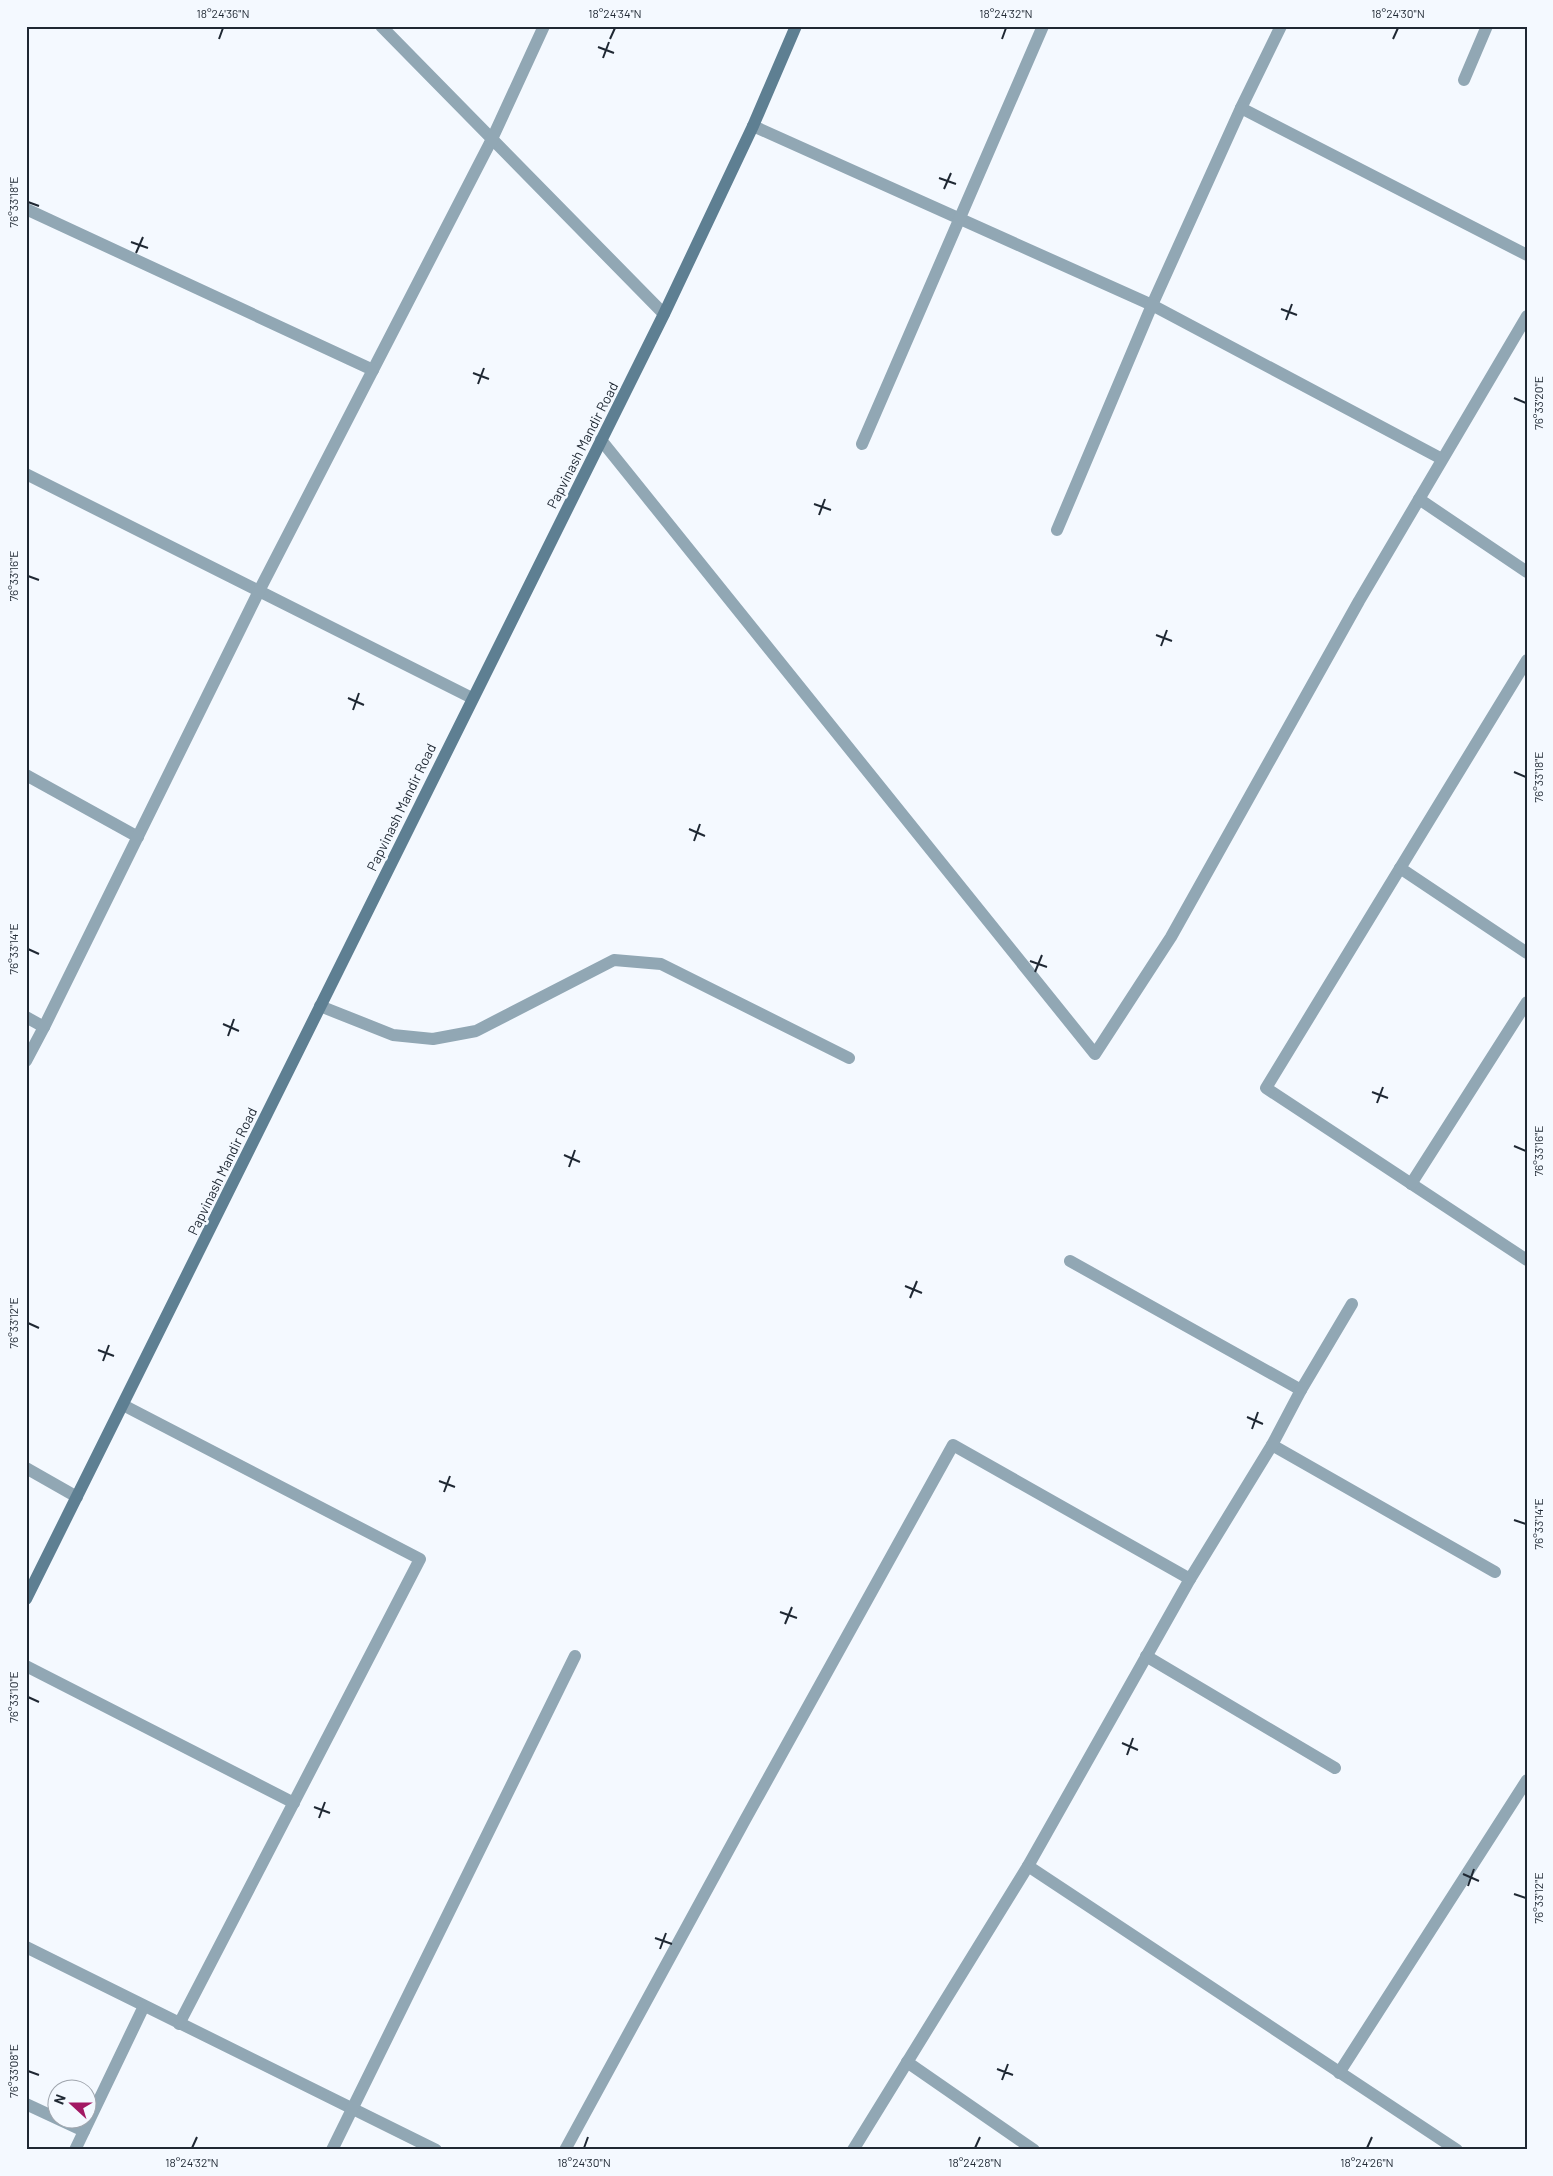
<svg xmlns="http://www.w3.org/2000/svg" width="1553" height="2176" font-family="Barlow,sans-serif">
<style>
.lines{fill:none;stroke-linecap:round;stroke-linejoin:round}
.lane{stroke:#91a7b4;stroke-width:12}
.street{stroke:#91a7b4;stroke-width:12}
.secondary{stroke:#5e7f92;stroke-width:12}
.ticks{fill:none;stroke:#1f2833;stroke-width:2}
.labels{text-anchor:middle;dominant-baseline:central;stroke-width:5;stroke-linejoin:round;paint-order:stroke}
.street-label{font-size:14px;fill:#1f2833;stroke:#f4f9ff}
.neatline{fill:none;stroke:#1f2833;stroke-width:2}
.ticks-label{font-size:12px;text-anchor:middle;fill:#1f2833}
</style>
<rect width="100%" height="100%" fill="#f4f9ff"/>
<g class="lines">
<path class="lane" d="M320,1006L393,1035L433,1039L476,1031L614,960L661,964L849,1058"/>
<g class="street">
<path d="M381,26L664,314"/>
<path d="M1464,80L1487,26"/>
<path d="M1241,108L1281,26"/>
<path d="M753,126L1152,305L1241,108L1527,255"/>
<path d="M26,209L373,370"/>
<path d="M601,440L1095,1054L1171,937L1359,601L1527,316"/>
<path d="M862,444L1043,26"/>
<path d="M26,474L472,698"/>
<path d="M1419,499L1527,572"/>
<path d="M1057,530L1152,305L1442,459"/>
<path d="M1527,660L1266,1088L1527,1260"/>
<path d="M26,775L138,837"/>
<path d="M1400,868L1527,953"/>
<path d="M26,1017L44,1027L26,1061"/>
<path d="M44,1027L259,591L492,139L544,26"/>
<path d="M1411,1184L1527,1002"/>
<path d="M1070,1261L1301,1390"/>
<path d="M123,1405L420,1559L179,2024"/>
<path d="M1272,1445L1495,1572"/>
<path d="M26,1468L77,1497"/>
<path d="M1146,1656L1335,1768"/>
<path d="M26,1666L294,1803"/>
<path d="M1028,1866L1190,1579L1272,1445L1301,1390L1352,1304"/>
<path d="M26,1947L436,2150"/>
<path d="M907,2062L1034,2150"/>
<path d="M1339,2073L1527,1780"/>
<path d="M26,2104L84,2131"/>
<path d="M75,2150L144,2006"/>
<path d="M332,2150L575,1656"/>
<path d="M565,2150L745,1820L953,1445L1190,1579"/>
<path d="M853,2150L1028,1866L1457,2150"/>
</g>
<path class="secondary" d="M26,1599L664,314L753,126L796,26"/>
</g>
<path class="ticks" d="M219,39L223,28M610,39L615,28M1002,39L1006,28M1393,39L1398,28M598,47L614,53M603,58L609,42M939,178L956,184M944,189L951,173M28,202L39,206M131,242L148,248M136,253L143,237M1281,309L1297,315M1286,320L1292,304M473,373L489,379M478,384L484,368M1514,398L1526,403M814,504L831,510M819,515L825,499M28,576L39,580M1156,635L1172,641M1161,646L1167,630M348,698L364,705M353,710L359,693M1514,772L1526,777M689,829L705,836M694,841L700,824M28,949L39,954M1030,961L1047,967M1035,972L1042,955M223,1024L239,1031M228,1036L234,1019M1372,1092L1388,1098M1377,1103L1383,1087M1514,1146L1526,1151M564,1155L580,1162M569,1167L575,1150M905,1286L922,1293M910,1298L917,1281M28,1323L39,1328M98,1350L114,1356M103,1361L109,1345M1247,1417L1263,1424M1252,1429L1258,1412M439,1481L455,1487M444,1492L450,1476M1514,1520L1526,1524M780,1612L797,1618M785,1624L792,1607M28,1697L39,1702M1122,1743L1138,1750M1127,1755L1133,1738M314,1807L330,1813M319,1818L325,1802M1463,1874L1479,1881M1468,1886L1474,1869M1514,1894L1526,1898M655,1938L672,1944M660,1949L666,1933M997,2069L1013,2075M28,2071L39,2075M1002,2080L1008,2064M192,2148L197,2137M584,2148L588,2137M975,2148L980,2137M1367,2148L1372,2137"/>
<g class="labels">
<g class="street-label">
<text transform="translate(582 445) rotate(-63)">Papvinash Mandir Road</text>
<text transform="translate(401 807) rotate(-64)">Papvinash Mandir Road</text>
<text transform="translate(222 1171) rotate(-64)">Papvinash Mandir Road</text>
</g>
</g>
<rect width="1553" height="2176" fill="none" stroke="#f4f9ff" stroke-width="55"/>
<g transform="translate(72 2104) rotate(291)"><circle r="24" fill="#f4f9ff" stroke="#9fa5ad"/>
<path d="M0-4L9 19L0 12L-9 19Z" fill="#a21863"/>
<text y="-8" font-size="14" font-weight="bold" text-anchor="middle" fill="#1f2833">N</text>
</g>
<rect x="28" y="28" width="1498" height="2120" class="neatline"/>
<g class="ticks-label">
<text x="223" y="18">18°24'36"N</text>
<text x="615" y="18">18°24'34"N</text>
<text x="1006" y="18">18°24'32"N</text>
<text x="1398" y="18">18°24'30"N</text>
<text transform="translate(14 202) rotate(-90)" y="4">76°33'18"E</text>
<text transform="translate(1539 403) rotate(-90)" y="4">76°33'20"E</text>
<text transform="translate(14 576) rotate(-90)" y="4">76°33'16"E</text>
<text transform="translate(1539 777) rotate(-90)" y="4">76°33'18"E</text>
<text transform="translate(14 949) rotate(-90)" y="4">76°33'14"E</text>
<text transform="translate(1539 1151) rotate(-90)" y="4">76°33'16"E</text>
<text transform="translate(14 1323) rotate(-90)" y="4">76°33'12"E</text>
<text transform="translate(1539 1524) rotate(-90)" y="4">76°33'14"E</text>
<text transform="translate(14 1697) rotate(-90)" y="4">76°33'10"E</text>
<text transform="translate(1539 1898) rotate(-90)" y="4">76°33'12"E</text>
<text transform="translate(14 2071) rotate(-90)" y="4">76°33'08"E</text>
<text x="192" y="2167">18°24'32"N</text>
<text x="584" y="2167">18°24'30"N</text>
<text x="975" y="2167">18°24'28"N</text>
<text x="1367" y="2167">18°24'26"N</text>
</g>
</svg>
